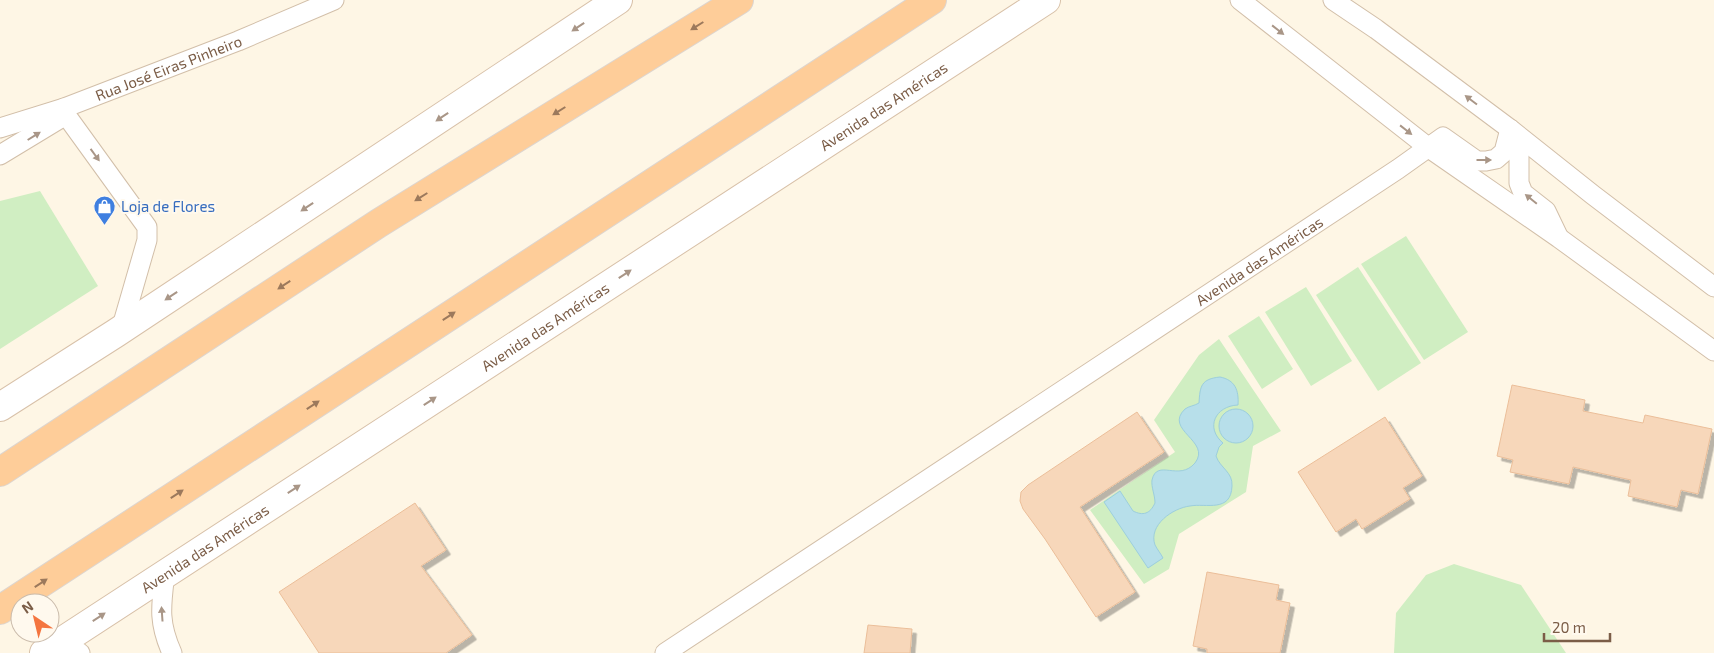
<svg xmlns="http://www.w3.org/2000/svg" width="1714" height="653" font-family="'Exo 2',sans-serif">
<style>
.green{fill:#d0eec2}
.water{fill:#b7dfea;stroke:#9ccedd}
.building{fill:#f7d7ba;stroke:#ebbe99;filter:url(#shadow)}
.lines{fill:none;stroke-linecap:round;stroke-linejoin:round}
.minor-casing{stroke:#d2bfa9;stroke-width:21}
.secondary-casing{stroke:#d8c1a9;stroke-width:30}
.trunk-casing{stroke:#ddd5cf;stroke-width:30}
.minor{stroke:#fff;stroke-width:19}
.secondary{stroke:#fff;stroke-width:28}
.trunk{stroke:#fecd99;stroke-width:28}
.oneway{fill:#9c795c}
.oneway2{fill:#a99687}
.labels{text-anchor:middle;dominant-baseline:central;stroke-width:4;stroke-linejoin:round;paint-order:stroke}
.street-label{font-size:15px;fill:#7b5d47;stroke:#fff9ee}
.shop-label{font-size:15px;fill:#366cbe;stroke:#fff9ee;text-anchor:start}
</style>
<defs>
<filter id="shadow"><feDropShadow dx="4.5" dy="4.5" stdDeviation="0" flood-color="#0004"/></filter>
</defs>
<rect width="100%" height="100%" fill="#fef6e5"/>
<g class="green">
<path d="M40,191L98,286L0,349V201Z"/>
<path d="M1406,236L1468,332L1424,360L1361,264Z"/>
<path d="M1358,267L1421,363L1378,391L1316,295Z"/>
<path d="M1306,287L1352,361L1311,386L1265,312Z"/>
<path d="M1259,316L1293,369L1262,389L1228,336Z"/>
<path d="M1219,339L1281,431L1253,446L1246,492L1179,534L1169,569L1144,584L1090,510L1175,452L1154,420L1199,355Z"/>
<path d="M1454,564L1521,585L1566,653H1394L1396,613L1426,575Z"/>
</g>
<g class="water">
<path d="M1220,377C1235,380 1239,390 1238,405C1215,406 1205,428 1223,443L1219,447L1216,456C1220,468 1233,472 1232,486C1231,513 1206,503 1190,506C1173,508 1148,525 1155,545C1157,549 1161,554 1163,558L1148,568L1104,502L1120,491L1133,511C1143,516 1150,514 1155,503C1155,495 1151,487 1152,480C1157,458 1179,482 1195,463C1212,441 1163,430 1185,409C1189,406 1194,406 1199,403C1200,386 1201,379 1220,377Z"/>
<circle cx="1236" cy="426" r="17"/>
</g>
<g class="building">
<path d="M1512,385L1585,400L1583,411L1643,423L1645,415L1712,429L1698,494L1681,490L1677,507L1628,496L1631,480L1573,467L1569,484L1510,472L1513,460L1497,456Z"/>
<path d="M1137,412L1164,452L1080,507L1135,592L1096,617L1045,539L1023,509L1020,501L1021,492L1028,485Z"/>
<path d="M1385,417L1422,476L1403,488L1410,499L1362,529L1356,519L1336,532L1298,472Z"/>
<path d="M415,503L446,550L421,566L472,635L446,653H319L279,592Z"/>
<path d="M1207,572L1279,585L1276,600L1290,603L1280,653H1207V649L1193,646Z"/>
<path d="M868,625L912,629L910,653H864Z"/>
</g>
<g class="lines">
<defs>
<g id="minor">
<path d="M1240,0L1429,148L1559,238L1714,351"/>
<path d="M1333,0L1376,29L1510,129L1593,195L1714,287"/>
<path d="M64,108L66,115L147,227V240L121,330"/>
<path id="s1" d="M0,128L64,108L238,41L334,0"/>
<path d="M1511,130L1519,152V183L1523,193L1546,211L1558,236"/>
<path d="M0,155L66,115"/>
<path d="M165,573C161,606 158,622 172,653"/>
<path d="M61,642L80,653"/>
<path id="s2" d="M665,653L1398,169L1443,137L1477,161H1486L1496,159L1504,152L1510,129"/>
</g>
<g id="secondary">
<path d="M0,407L116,333L618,0"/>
<path id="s3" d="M44,653L1046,0"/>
</g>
<g id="trunk">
<path d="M0,472L379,223L739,0"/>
<path d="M0,610L932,0"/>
</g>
</defs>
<use href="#minor" class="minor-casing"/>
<use href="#secondary" class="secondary-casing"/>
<use href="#trunk" class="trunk-casing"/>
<use href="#minor" class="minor"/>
<use href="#secondary" class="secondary"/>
<use href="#trunk" class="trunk"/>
</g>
<defs><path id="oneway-solid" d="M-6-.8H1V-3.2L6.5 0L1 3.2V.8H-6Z" transform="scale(1.25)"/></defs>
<g class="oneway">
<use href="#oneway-solid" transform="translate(697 26) rotate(148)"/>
<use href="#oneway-solid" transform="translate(559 111) rotate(148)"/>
<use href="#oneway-solid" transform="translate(421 197) rotate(148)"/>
<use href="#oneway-solid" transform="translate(284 285) rotate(147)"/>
<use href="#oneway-solid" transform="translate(449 316) rotate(-33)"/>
<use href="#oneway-solid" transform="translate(313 405) rotate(-33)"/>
<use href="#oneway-solid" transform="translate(177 494) rotate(-33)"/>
<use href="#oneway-solid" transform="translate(41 583) rotate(-33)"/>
</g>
<g class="oneway2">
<use href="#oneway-solid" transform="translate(578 27) rotate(146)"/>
<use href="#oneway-solid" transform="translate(1278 30) rotate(38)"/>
<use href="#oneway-solid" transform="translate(1471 100) rotate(-143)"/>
<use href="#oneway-solid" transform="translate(442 117) rotate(146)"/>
<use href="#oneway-solid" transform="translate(1406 130) rotate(38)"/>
<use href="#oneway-solid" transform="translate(34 136) rotate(-32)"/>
<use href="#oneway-solid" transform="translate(95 155) rotate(54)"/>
<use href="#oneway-solid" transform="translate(1484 160)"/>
<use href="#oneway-solid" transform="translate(1531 199) rotate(-141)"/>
<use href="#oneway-solid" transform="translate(307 207) rotate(146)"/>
<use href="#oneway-solid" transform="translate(625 274) rotate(-33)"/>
<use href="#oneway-solid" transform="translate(171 296) rotate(146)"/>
<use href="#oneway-solid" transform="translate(430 401) rotate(-33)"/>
<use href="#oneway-solid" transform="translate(294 489) rotate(-33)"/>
<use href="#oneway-solid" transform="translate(162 614) rotate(-94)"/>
<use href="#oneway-solid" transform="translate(99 617) rotate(-33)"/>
</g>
<defs>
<symbol id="shop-pin" viewBox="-11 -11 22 30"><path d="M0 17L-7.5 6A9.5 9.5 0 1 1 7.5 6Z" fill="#3f7fe0" stroke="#fff9ee"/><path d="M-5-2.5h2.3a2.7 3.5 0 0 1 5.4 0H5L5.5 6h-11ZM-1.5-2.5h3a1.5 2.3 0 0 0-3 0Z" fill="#fff"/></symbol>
</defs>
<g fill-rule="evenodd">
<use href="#shop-pin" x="92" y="194" width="25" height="34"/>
</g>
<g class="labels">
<g class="street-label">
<text stroke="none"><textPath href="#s1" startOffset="179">Rua José Eiras Pinheiro</textPath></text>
<text stroke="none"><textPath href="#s3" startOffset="1002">Avenida das Américas</textPath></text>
<text stroke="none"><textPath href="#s2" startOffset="712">Avenida das Américas</textPath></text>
<text stroke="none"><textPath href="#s3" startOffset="598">Avenida das Américas</textPath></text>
<text stroke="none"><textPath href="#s3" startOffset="192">Avenida das Américas</textPath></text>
</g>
<g class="shop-label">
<text x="121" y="206">Loja de Flores</text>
</g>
</g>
<g transform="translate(35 618) rotate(325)"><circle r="24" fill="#fff9ee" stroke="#cabbab"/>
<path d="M0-4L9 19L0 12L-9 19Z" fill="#f4753f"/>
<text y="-8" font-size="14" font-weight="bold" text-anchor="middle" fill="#7b5d47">N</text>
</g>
<path d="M1544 633v8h66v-8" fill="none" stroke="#7b5d47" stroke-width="2.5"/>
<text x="1552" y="633" font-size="15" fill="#7b5d47" stroke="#fff9ee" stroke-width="4" paint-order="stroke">20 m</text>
</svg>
